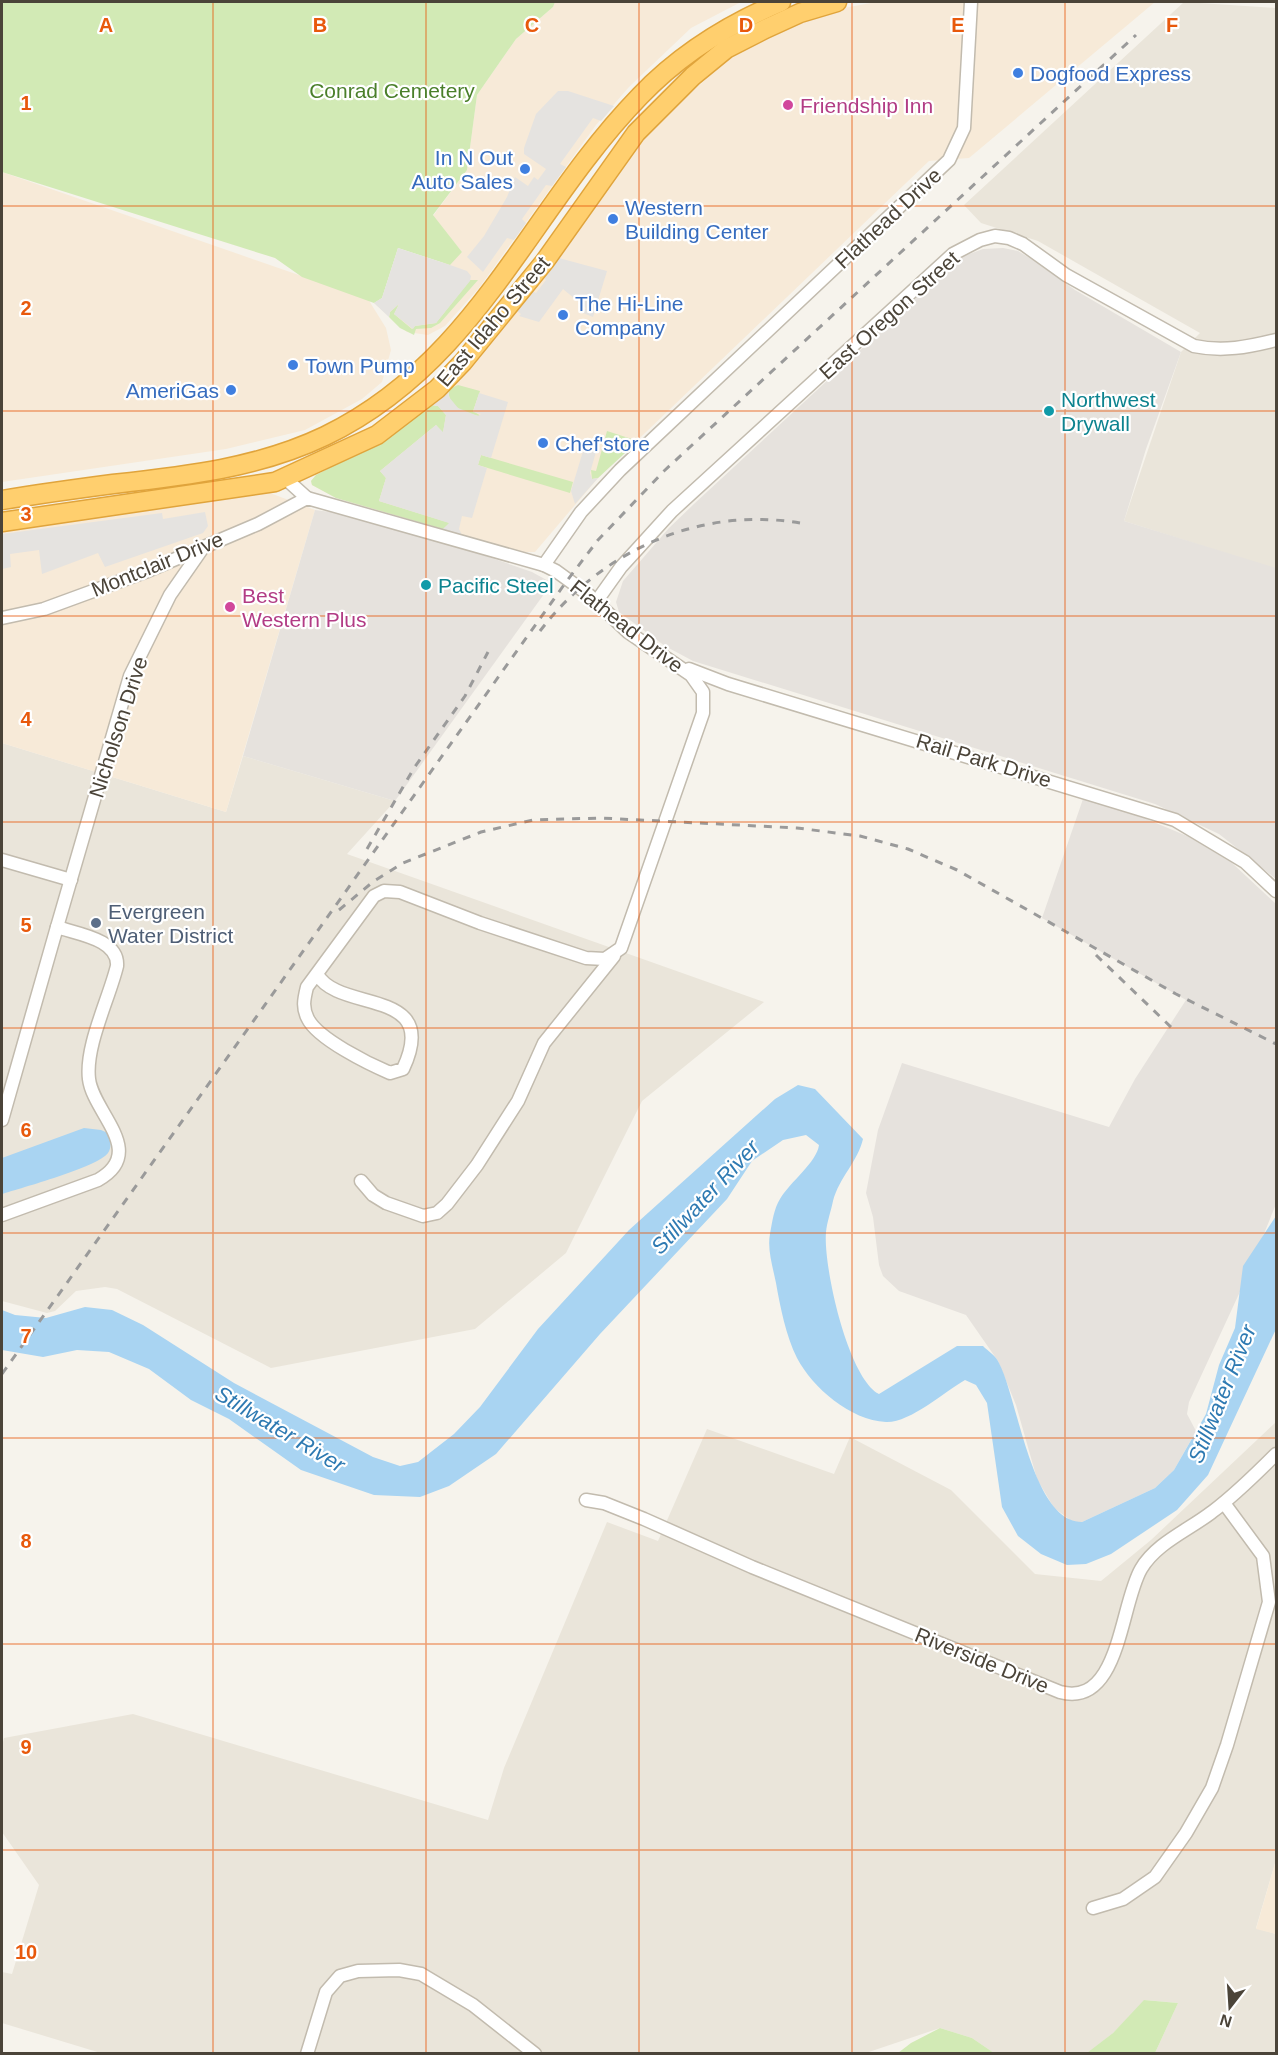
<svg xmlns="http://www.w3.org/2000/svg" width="1278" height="2055" font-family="Helvetica,sans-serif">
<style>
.residential{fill:#eae5da}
.commercial{fill:#f7ead8}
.industrial{fill:#e6e2dd}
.green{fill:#d2eab5}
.parking{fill:#e5e3e0}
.water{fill:#a9d4f2}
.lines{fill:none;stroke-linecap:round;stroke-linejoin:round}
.minor-casing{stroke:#c2bbae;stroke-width:15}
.highway-casing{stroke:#e0a43c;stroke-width:21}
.minor{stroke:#fff;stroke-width:12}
.highway{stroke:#ffcf6e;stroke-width:18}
.rail{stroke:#9a9a9a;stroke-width:3;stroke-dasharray:8 8;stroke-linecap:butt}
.grid{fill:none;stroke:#e8590c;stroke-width:1.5;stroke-opacity:0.55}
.shop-dot{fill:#3f7fe0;stroke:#fff;stroke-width:2}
.hotel-dot{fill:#d1479c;stroke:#fff;stroke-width:2}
.culture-dot{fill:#0f9aa8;stroke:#fff;stroke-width:2}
.service-dot{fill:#5c6f8a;stroke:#fff;stroke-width:2}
.labels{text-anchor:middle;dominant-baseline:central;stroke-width:4.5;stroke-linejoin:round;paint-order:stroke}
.shop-label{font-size:21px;fill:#366cbe;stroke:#fff;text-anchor:start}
.park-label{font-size:21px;fill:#4a7f2a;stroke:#fff}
.hotel-label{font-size:21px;fill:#b23c85;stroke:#fff;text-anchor:start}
.street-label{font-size:21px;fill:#4b4439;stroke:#fff}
.culture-label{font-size:21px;fill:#0d838f;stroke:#fff;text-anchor:start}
.service-label{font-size:21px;fill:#4e5e75;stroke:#fff;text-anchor:start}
.water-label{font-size:22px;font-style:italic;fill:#2e7ab2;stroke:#fff}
.grid-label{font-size:20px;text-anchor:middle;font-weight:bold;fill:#e8590c;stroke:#fff;stroke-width:4.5;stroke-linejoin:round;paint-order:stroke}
</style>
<rect width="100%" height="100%" fill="#f6f3ec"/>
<g class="residential">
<path d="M1184,2L1276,8V569L1124,521L1181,352L1200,333L1038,241L981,223L964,205Z"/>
<path d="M2,743L226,812L243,756L395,801L347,854L764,1002L642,1101L566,1253L475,1329L271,1368L117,1289L105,1287L76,1291L55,1311L47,1313L2,1301Z"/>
<path d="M1276,1422V1860L1256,1928L1276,1934V2053H1155L1178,2003L1145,2000L1113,2033L1087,2054L994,2053L972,2038L940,2028L863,2054H104L2,2023V1972L12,1974L39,1885L2,1832V1746L4,1738L133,1714L488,1820L504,1768L607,1522L658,1541L707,1429L834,1474L850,1437L951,1490L1035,1574L1101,1581L1151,1540Z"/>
</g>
<g class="commercial">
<path d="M555,2H741L691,28L629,87L596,125L479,288L445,326L428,335L407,332L374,303L462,252L433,216L467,170L477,95L516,39L553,7Z"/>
<path d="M876,2H1155L969,158L929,161L598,478L535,552H519L336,498L312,485L311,481L316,475L353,458L409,422L476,362L517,311L633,145L734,54L817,13Z"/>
<path d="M2,172L368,299L386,328L391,350L382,382L362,399L305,430L226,449L2,482Z"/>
<path d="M270,493L315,510L226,812L2,743V528Z"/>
<path d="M1276,1860V1934L1256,1929Z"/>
</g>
<g class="industrial">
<path d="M1003,248L1018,251L1033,260L1075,290L1181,352L1146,449L1124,521L1276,568V879L1219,834L1155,804L693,661L665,646L619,612L616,602L623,581L669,528L695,503L950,267L964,256L983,249Z"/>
<path d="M315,510L338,513L483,555L532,572L552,583L395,801L243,756Z"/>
<path d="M1083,799L1144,818L1187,836L1232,863L1276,904V1204L1244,1283L1189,1402L1187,1414L1196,1431L1174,1470L1155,1488L1082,1522H1073L1054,1508L1037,1479L1016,1405L998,1361L966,1315L899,1291L883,1276L879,1265L873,1217L866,1193L878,1130L902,1063L1109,1127L1135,1079L1186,1000L1042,918Z"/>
</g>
<g class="green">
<path d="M2,2H555L553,7L516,39L477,95L467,170L433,215L462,252L450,265L398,248L382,298L374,303L302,277L275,258L2,172Z"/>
<path d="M470,280H478L440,323L431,328L416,329L414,335L400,328L389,317L390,312L399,304L394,314L412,329L415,326L436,323Z"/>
<path d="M458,385L480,391L473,411L481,416C467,415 446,406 449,389Z"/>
<path d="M431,405L438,406L446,415L443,433L436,425L380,471L386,478L379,501L450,523L443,529L336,498L312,485L311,481L316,475L387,438Z"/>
<path d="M607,431L638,441L598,478L592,479L591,470L596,471Z"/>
<path d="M481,455L573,482L570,493L478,465Z"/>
<path d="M1144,2000L1178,2003L1155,2053H1087L1113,2033Z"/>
<path d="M940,2028L972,2038L994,2053H898L911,2043Z"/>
</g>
<g class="parking">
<path d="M558,91H568L614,106L601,121L593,118L560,164L566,167L552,186L546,185L522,219L526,223L514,240L507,238L483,272L467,257L484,236L507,197L515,177L528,186L534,177L538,180L546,169L524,154V148L536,114Z"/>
<path d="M398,248L450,265L467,271L471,276L470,281L436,323L415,326L413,329L394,314L399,304L390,312L389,317L374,303L382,298Z"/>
<path d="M555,257L607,271L593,317L583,313L586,308L563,289L539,322L519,316L521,314L517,311L532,291L536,293L546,280L542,276Z"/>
<path d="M448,390L449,397L458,408L478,416L481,414L473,412L479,393L508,402L491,458L481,455L478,465L487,468L472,518L462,516L459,529L462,535L443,529L449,523L379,501L386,478L380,471L436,425L443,432L446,415L438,406L431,405Z"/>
<path d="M587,438L599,441L590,473L592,479L598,478L575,504L571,491Z"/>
<path d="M205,512L208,526L203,533L105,567L98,553L42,574L39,550L10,554L11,567L2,569V534L162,513L163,519Z"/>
</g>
<g class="water">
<path d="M798,1085L815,1089L863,1139C858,1161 839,1178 833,1201C831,1211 827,1222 826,1232C823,1266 848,1378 879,1394L957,1346H983C988,1351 996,1356 999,1363C1018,1399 1032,1522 1082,1522L1155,1488L1174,1470L1206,1414L1219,1365L1235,1328L1243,1266L1276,1216V1329L1208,1475L1177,1510L1111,1554L1086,1564L1067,1565L1041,1554L1018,1536L1002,1507L987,1403L976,1385L965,1380C944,1392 910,1423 886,1422C850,1420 813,1388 797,1358C786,1336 780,1306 776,1283C773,1268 767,1249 770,1234C772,1223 774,1208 780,1199C790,1182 817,1162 819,1145L806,1135L783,1140L752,1161L727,1199L600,1334L496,1454L449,1486L420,1497L374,1495L301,1470L229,1419L191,1400L149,1369L109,1352L77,1350L43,1357L2,1350V1310L15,1315L46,1318L85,1307L112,1310L143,1325L234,1383L373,1457L400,1466L418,1462L454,1434L480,1407L538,1329L629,1230L775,1099Z"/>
<path d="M84,1128L101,1130L110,1134C110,1141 112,1147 108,1153C98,1167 21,1188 2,1194V1158Z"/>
</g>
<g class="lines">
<defs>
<g id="minor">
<path d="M286,479L307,498"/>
<path d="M544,565L581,512L620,470L949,160L964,128L971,2"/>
<path d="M596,602L621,567L672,511L953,254L980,240L995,236L1009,238L1023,244L1066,275L1194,346C1223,352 1248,347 1276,340"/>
<path d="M2,618L44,609L145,572L258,524L307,498L544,565L556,571L589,595L628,632L691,675L703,692V713L621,948L605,959L586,958L480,923L400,892L384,891L374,896L307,987C304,999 302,1008 308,1019C318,1039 369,1064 390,1073L403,1069C442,986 339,1014 317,974"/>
<path d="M689,669L728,684L1175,820L1245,862L1276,891"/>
<path d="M2,860L71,880"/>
<path d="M57,927L130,676L170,595L202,549"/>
<path d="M2,1120L57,927C77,934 119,939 117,966C109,999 85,1046 89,1079C93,1113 148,1152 98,1180L2,1215"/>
<path d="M361,1181L373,1195L386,1203L423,1216L437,1213L447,1204L477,1165L518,1101L544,1043L614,956"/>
<path d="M586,1500L604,1503L644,1519L752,1567L1060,1692C1120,1708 1120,1605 1141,1569C1156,1543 1189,1530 1212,1512C1235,1495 1256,1474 1276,1454"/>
<path d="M1093,1908L1123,1899L1155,1877L1186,1833L1212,1788L1227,1745L1269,1602L1263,1556L1224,1503"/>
<path d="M307,2054L326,1992L340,1976L358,1971L399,1970L421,1974L473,2005L535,2054"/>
</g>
<g id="highway">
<path d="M2,500C39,494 75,489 113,484C186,476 258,468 325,436C478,362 529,210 640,96C679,55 729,24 781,2"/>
<path d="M2,522L275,482L377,435L437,389L463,362L545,261L636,133L693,76L726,49L765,29L800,13L837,2"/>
</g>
</defs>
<use href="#minor" class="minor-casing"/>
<use href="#highway" class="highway-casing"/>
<use href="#minor" class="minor"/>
<use href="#highway" class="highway"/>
<g class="rail">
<path d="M540,631C601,551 699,506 800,523"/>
<path d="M367,849L414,768L465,696L488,652"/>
<path d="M339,910L374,881L403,863L481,832L533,820L601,818L797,828L860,836L908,849L957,870L1176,994L1276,1044"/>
<path d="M1096,955L1174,1030"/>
<path d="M2,1374L566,582L598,540L664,471L1136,35"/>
</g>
</g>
<path class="grid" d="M213,2V2054M426,2V2054M639,2V2054M852,2V2054M1065,2V2054M2,206H1276M2,411H1276M2,616H1276M2,822H1276M2,1028H1276M2,1233H1276M2,1438H1276M2,1644H1276M2,1850H1276"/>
<g class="shop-dot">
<circle cx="1018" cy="73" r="6"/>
<circle cx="525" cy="169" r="6"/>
<circle cx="613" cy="219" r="6"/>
<circle cx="563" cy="315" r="6"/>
<circle cx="293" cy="365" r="6"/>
<circle cx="231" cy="390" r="6"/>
<circle cx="543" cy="443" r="6"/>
</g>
<g class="hotel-dot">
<circle cx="788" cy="105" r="6"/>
<circle cx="230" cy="607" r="6"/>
</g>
<g class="culture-dot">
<circle cx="1049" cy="411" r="6"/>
<circle cx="426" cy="585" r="6"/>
</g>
<circle class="service-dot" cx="96" cy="923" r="6"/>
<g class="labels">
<g class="shop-label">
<text x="1030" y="73">Dogfood Express</text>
<text x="513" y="157" text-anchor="end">In N Out<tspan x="513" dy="24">Auto Sales</tspan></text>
<text x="625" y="207">Western<tspan x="625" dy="24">Building Center</tspan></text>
<text x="575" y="303">The Hi-Line<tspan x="575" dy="24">Company</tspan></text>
<text x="305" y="365">Town Pump</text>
<text x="219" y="390" text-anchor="end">AmeriGas</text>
<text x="555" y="443">Chef'store</text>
</g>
<g class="park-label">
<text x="392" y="90">Conrad Cemetery</text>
</g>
<g class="hotel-label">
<text x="800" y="105">Friendship Inn</text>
<text x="242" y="595">Best<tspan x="242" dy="24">Western Plus</tspan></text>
</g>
<g class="street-label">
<text transform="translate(888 218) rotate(-43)">Flathead Drive</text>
<text transform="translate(889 315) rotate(-42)">East Oregon Street</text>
<text transform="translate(493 321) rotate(-50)">East Idaho Street</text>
<text transform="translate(157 564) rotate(-22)">Montclair Drive</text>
<text transform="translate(627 626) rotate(38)">Flathead Drive</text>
<text transform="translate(118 727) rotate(-72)">Nicholson Drive</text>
<text transform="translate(984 760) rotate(17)">Rail Park Drive</text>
<text transform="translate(982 1660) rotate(22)">Riverside Drive</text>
</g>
<g class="culture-label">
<text x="1061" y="399">Northwest<tspan x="1061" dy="24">Drywall</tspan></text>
<text x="438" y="585">Pacific Steel</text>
</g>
<g class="service-label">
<text x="108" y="911">Evergreen<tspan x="108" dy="24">Water District</tspan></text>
</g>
<g class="water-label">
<text transform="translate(705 1197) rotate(-47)">Stillwater River</text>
<text transform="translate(1222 1394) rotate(-68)">Stillwater River</text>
<text transform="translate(280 1429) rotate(31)">Stillwater River</text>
</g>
</g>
<g class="grid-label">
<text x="106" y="32">A</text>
<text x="320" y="32">B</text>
<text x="532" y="32">C</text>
<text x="746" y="32">D</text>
<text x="958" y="32">E</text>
<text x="1172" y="32">F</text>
<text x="26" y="110">1</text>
<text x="26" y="315">2</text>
<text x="26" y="521">3</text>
<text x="26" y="726">4</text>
<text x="26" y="932">5</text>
<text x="26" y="1137">6</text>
<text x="26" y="1343">7</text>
<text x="26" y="1548">8</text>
<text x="26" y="1754">9</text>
<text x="26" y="1959">10</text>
</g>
<rect width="1278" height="2055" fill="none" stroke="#4b4439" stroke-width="6"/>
<g transform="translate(1230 2007) rotate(197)" stroke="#ffffff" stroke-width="4.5" paint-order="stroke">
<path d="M0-4.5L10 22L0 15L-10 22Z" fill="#4b4439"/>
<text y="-9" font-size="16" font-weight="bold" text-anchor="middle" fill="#4b4439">N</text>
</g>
</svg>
